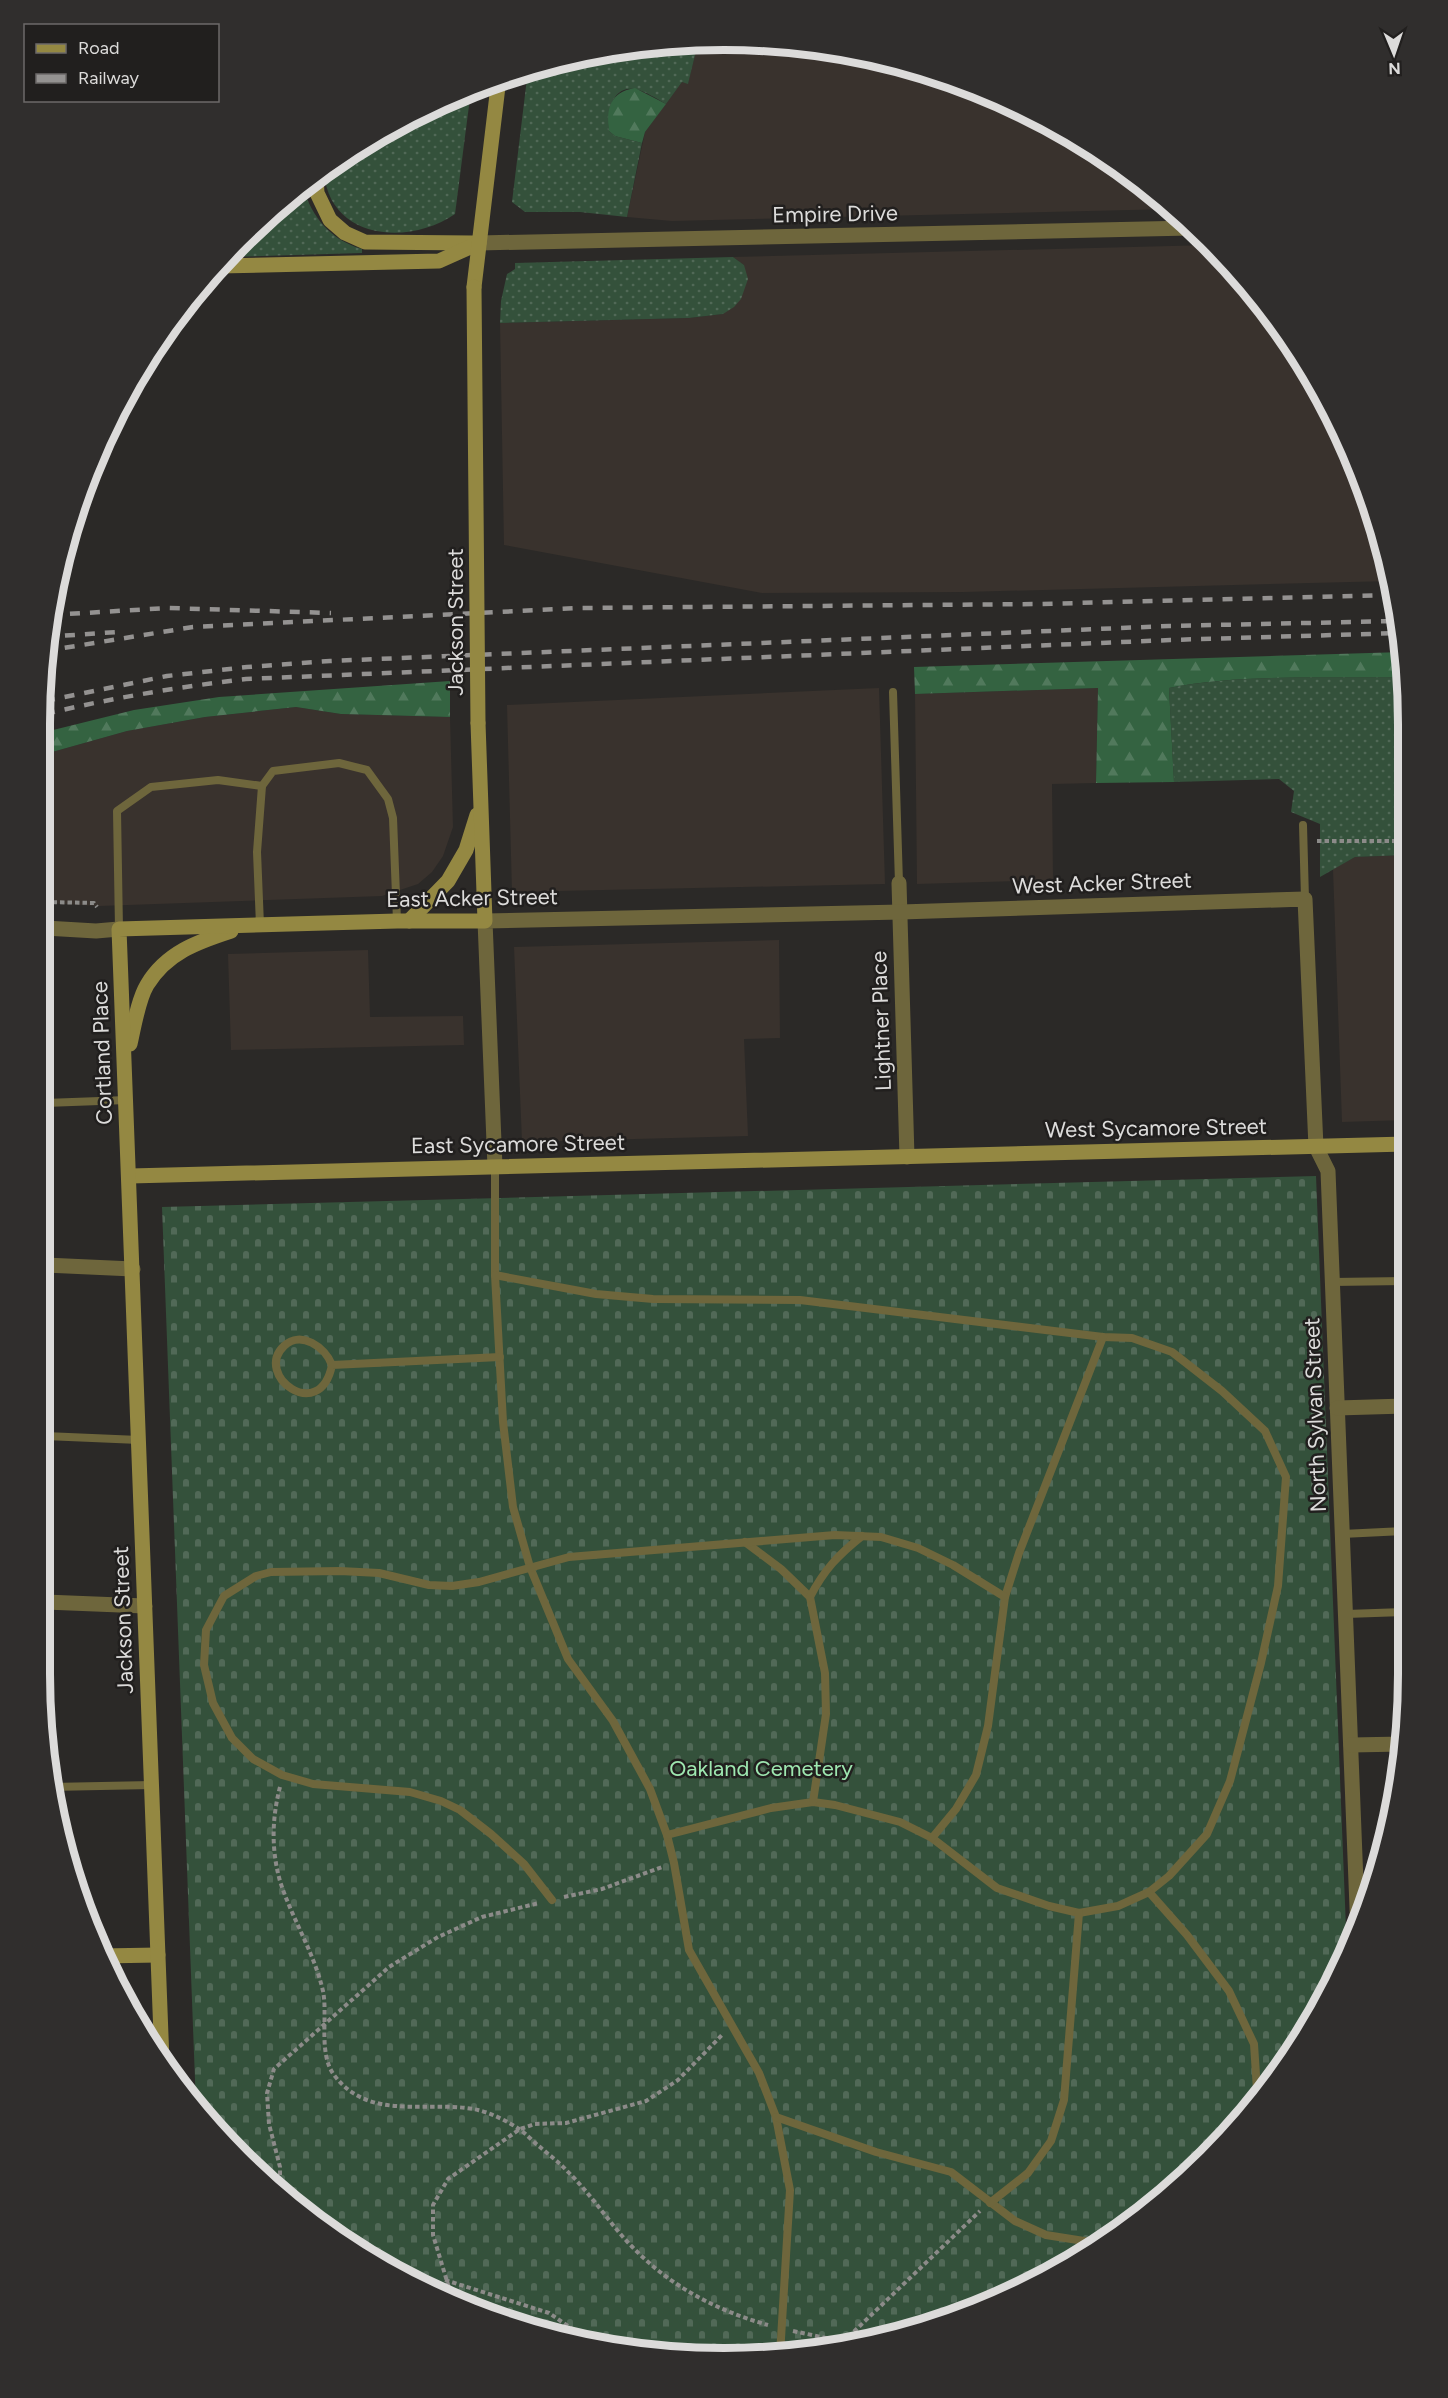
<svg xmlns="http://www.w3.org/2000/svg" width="1448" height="2398" font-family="Figtree,sans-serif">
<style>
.built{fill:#39322d}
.grass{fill:url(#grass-dots)}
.forest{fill:url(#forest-firs)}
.cemetery{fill:url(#cemetery-stones)}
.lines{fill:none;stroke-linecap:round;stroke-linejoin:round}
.path{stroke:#8c8b89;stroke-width:4;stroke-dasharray:4.5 3;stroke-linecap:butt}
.lane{stroke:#6e663c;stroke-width:8}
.street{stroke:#6e663c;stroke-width:15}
.secondary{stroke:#948842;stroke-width:15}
.rail{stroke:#949291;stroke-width:4.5;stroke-dasharray:10 10;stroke-linecap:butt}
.secondary-bridge{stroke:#948842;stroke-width:15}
.labels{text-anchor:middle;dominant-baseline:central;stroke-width:5;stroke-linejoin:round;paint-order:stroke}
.street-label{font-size:22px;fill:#dcdbda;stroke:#211f1e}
.park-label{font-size:22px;fill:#9ee7b0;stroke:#211f1e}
.rim{fill:none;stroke:#dcdbda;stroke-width:8}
</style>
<defs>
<pattern id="grass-dots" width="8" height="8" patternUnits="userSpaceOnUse" patternTransform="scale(1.5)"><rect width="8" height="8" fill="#34513b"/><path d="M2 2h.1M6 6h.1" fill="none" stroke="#516957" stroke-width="1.8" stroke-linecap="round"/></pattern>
<pattern id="forest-firs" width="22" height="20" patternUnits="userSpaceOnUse" patternTransform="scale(1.5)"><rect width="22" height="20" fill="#346341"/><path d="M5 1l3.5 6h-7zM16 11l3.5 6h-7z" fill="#51795c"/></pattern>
<pattern id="cemetery-stones" width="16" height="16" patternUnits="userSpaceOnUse" patternTransform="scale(1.5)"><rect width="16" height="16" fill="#34513b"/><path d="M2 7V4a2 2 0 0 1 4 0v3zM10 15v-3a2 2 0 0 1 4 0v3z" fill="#516957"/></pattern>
</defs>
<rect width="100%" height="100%" fill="#2b2927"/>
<g class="built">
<path d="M768,40L901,62L1027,109L1141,180L1172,209L672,221L627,217L645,132L682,82L688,83L698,43Z"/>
<path d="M1210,245L1239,273L1317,382L1386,546L1391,581L964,592L762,593L504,545L500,323L689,318L723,314L744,265L733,257Z"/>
<path d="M879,688L885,884L512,892L507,705Z"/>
<path d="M1098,688L1096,783L1052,784L1053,880L917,884L915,694Z"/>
<path d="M296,707L341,714L450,717L453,827L443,856L432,872L418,884L382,896L99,906L45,903V754L127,731L205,717Z"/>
<path d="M1407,855L1406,1120L1342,1122L1333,869L1355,857Z"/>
<path d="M779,940L780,1038L744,1039L748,1136L522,1142L514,947Z"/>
<path d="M368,950L370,1017L463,1016L464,1045L231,1050L228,954Z"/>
</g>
<g class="grass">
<path d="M698,43L688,84L682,82L666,104C657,99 645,91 635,89C611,85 607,114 609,131L615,136L642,143L627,217L580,212H525L512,202L528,70L634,45Z"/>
<path d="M471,90L455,214C409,246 329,240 324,172L381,131Z"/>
<path d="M303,187C312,218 331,240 362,249V253L228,257L272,209Z"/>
<path d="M733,257L744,265L748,279L741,299L734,307L723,314L689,318L500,323L501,301L507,274L515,269V263Z"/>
<path d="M1407,677V855L1355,857L1320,877V824L1291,812L1294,791L1279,779L1174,782L1169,688C1245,673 1329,679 1407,677Z"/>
</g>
<g class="forest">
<path d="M635,88L666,104L645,132L642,143L615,136L609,131C606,109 610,92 635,88Z"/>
<path d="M1403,652L1407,677C1331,679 1243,673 1169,688L1174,782L1096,783L1098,688L915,694L914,667Z"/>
<path d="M450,681V717L341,714L296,707L205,717L127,731L45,754V732L134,710L219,697Z"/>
</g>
<path class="cemetery" d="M1316,1176L1347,1954L1268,2091L1208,2159L1105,2243L944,2323L814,2353L724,2359L634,2353L504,2323L421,2288L307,2218L196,2106L162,1207Z"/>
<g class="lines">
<g class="path">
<path d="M1317,841H1407"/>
<path d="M45,902L94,903L97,907"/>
<path d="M280,1787C272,1818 271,1849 280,1881C292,1919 314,1952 323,1991C328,2016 318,2053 334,2075C370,2123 429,2099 478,2110C491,2113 509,2122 519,2129C527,2134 533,2142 540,2147C549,2155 559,2162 567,2171C588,2191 604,2215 623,2237C663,2282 711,2309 768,2325"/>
<path d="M564,1897L602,1889L662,1867"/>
<path d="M280,2190V2167L269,2124L267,2093L274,2069L389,1967L438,1937L482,1917L539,1903"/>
<path d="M445,2280L549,2313L594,2344"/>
<path d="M453,2301L433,2235V2205L448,2179L520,2129L535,2124L566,2123L646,2101L678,2080L723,2034"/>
<path d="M793,2331L854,2344"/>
<path d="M843,2342L980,2211"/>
</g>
<g class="lane">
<path d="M893,692L899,883"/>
<path d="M1303,825L1305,899"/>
<path d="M260,925L257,852L262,786L273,771L339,763L367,770L388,799L393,818L397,921"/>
<path d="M119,929L117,811L151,787L218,780L262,786"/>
<path d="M45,1103L127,1100"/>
<path d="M495,1167V1275L503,1422L513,1507L530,1567L568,1659L613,1721L650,1789L667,1835L674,1863L689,1950L759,2073L776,2117L790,2190L780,2355"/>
<path d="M495,1275L596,1294L653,1299L800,1300L1103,1337L1132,1338L1172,1352L1222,1391L1265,1431L1286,1477L1278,1586L1261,1663L1230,1781L1207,1834L1169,1876L1149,1892L1118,1906L1079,1913L1049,1906L997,1888L932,1838L900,1822L835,1805L813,1802L771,1808L667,1835"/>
<path d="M1332,1282L1405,1281"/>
<path d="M332,1365C320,1425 253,1375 284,1346C301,1330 325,1347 332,1365L500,1357"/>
<path d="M45,1436L139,1440"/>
<path d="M1342,1534L1404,1531"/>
<path d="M745,1542L781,1569L810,1597L825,1673L826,1714L813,1802"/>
<path d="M810,1597C824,1570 838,1555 862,1536"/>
<path d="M1346,1614L1404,1612"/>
<path d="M50,1787L152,1785"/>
<path d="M932,1838L956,1809L976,1775L988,1726L1005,1597L1019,1553L1103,1337"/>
<path d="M1355,1887L1370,1886"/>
<path d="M1149,1892L1187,1935L1229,1991L1254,2044L1257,2090L1252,2108"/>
<path d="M552,1900L524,1864L491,1834L460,1810L441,1801L410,1792L313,1784L282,1775L253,1759L232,1738L213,1703L204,1665L206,1630L224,1596L256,1576L271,1572L340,1571L379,1573L429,1585L452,1586L479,1582L569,1557L835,1535L881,1537L918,1548L953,1565L1005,1597"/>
<path d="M776,2117L876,2152L951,2172L1015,2221L1046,2235L1103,2244"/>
<path d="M990,2203L1028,2173L1051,2141L1064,2100L1079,1913"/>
</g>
<g class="street">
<path d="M479,243L1191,228"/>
<path d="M899,883L907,1157"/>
<path d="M45,928L96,931L119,929"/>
<path d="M495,1167L485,921L901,912L1305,899L1316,1147L1328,1171L1358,1933"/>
<path d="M45,1265L133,1269"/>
<path d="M1337,1408L1405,1406"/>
<path d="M45,1602L145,1606"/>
<path d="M1351,1745L1403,1744"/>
</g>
<g class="secondary">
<path d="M316,178L317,193L330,220L345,233L365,242L473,243"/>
<path d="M219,266L439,261L479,243"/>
<path d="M474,287L499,78"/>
<path d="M409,921L448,881L466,850L477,815"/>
<path d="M130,1044C134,1027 138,1000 147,985C166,953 197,942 231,931"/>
<path d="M130,1176L1406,1144"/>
<path d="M101,1956L158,1955"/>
<path d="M162,2062L119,929L397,921H485L478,723"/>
</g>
<g class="rail">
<path d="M50,615L168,608L331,613"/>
<path d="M45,637L117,632"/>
<path d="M45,651L193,627L579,608L1038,604L1394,595"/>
<path d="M45,701L167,676L247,667L330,661L1169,626L1398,621"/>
<path d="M45,714C112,698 178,687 246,679L1170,640L1400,633"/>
</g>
<path class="secondary-bridge" d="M474,287L478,723"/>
</g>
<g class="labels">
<g class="street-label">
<text transform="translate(835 214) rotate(-1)">Empire Drive</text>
<text transform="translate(455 622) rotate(-90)">Jackson Street</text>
<text transform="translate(1102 883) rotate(-2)">West Acker Street</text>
<text transform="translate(472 898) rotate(-1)">East Acker Street</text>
<text transform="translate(881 1021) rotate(-92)">Lightner Place</text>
<text transform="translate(102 1053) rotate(-92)">Cortland Place</text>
<text transform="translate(1156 1128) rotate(-1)">West Sycamore Street</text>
<text transform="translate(518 1144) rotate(-1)">East Sycamore Street</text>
<text transform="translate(1315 1415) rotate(-92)">North Sylvan Street</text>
<text transform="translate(123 1620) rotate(-92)">Jackson Street</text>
</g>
<g class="park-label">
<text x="761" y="1768">Oakland Cemetery</text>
</g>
</g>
<path d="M0 0H1448V2398H0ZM724 50H724A674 674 0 0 1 1398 724V1674A674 674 0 0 1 724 2348H724A674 674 0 0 1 50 1674V724A674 674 0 0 1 724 50Z" fill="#302e2d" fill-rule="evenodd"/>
<path class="rim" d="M724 50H724A674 674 0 0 1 1398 724V1674A674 674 0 0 1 724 2348H724A674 674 0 0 1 50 1674V724A674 674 0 0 1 724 50Z"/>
<rect x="24" y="24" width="195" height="78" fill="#211f1e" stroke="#6c6a69" stroke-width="1.5"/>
<rect x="36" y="44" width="30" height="9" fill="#948842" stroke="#6c6a69" stroke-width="1.5"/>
<text x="78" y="54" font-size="18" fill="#dcdbda">Road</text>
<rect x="36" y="74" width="30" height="9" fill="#949291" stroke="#6c6a69" stroke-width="1.5"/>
<text x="78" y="84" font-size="18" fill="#dcdbda">Railway</text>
<g transform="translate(1394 54) rotate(178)" stroke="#211f1e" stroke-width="4.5" paint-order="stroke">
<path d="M0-4.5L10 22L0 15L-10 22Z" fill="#dcdbda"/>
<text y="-9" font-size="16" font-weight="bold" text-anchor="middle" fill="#dcdbda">N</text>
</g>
</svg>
